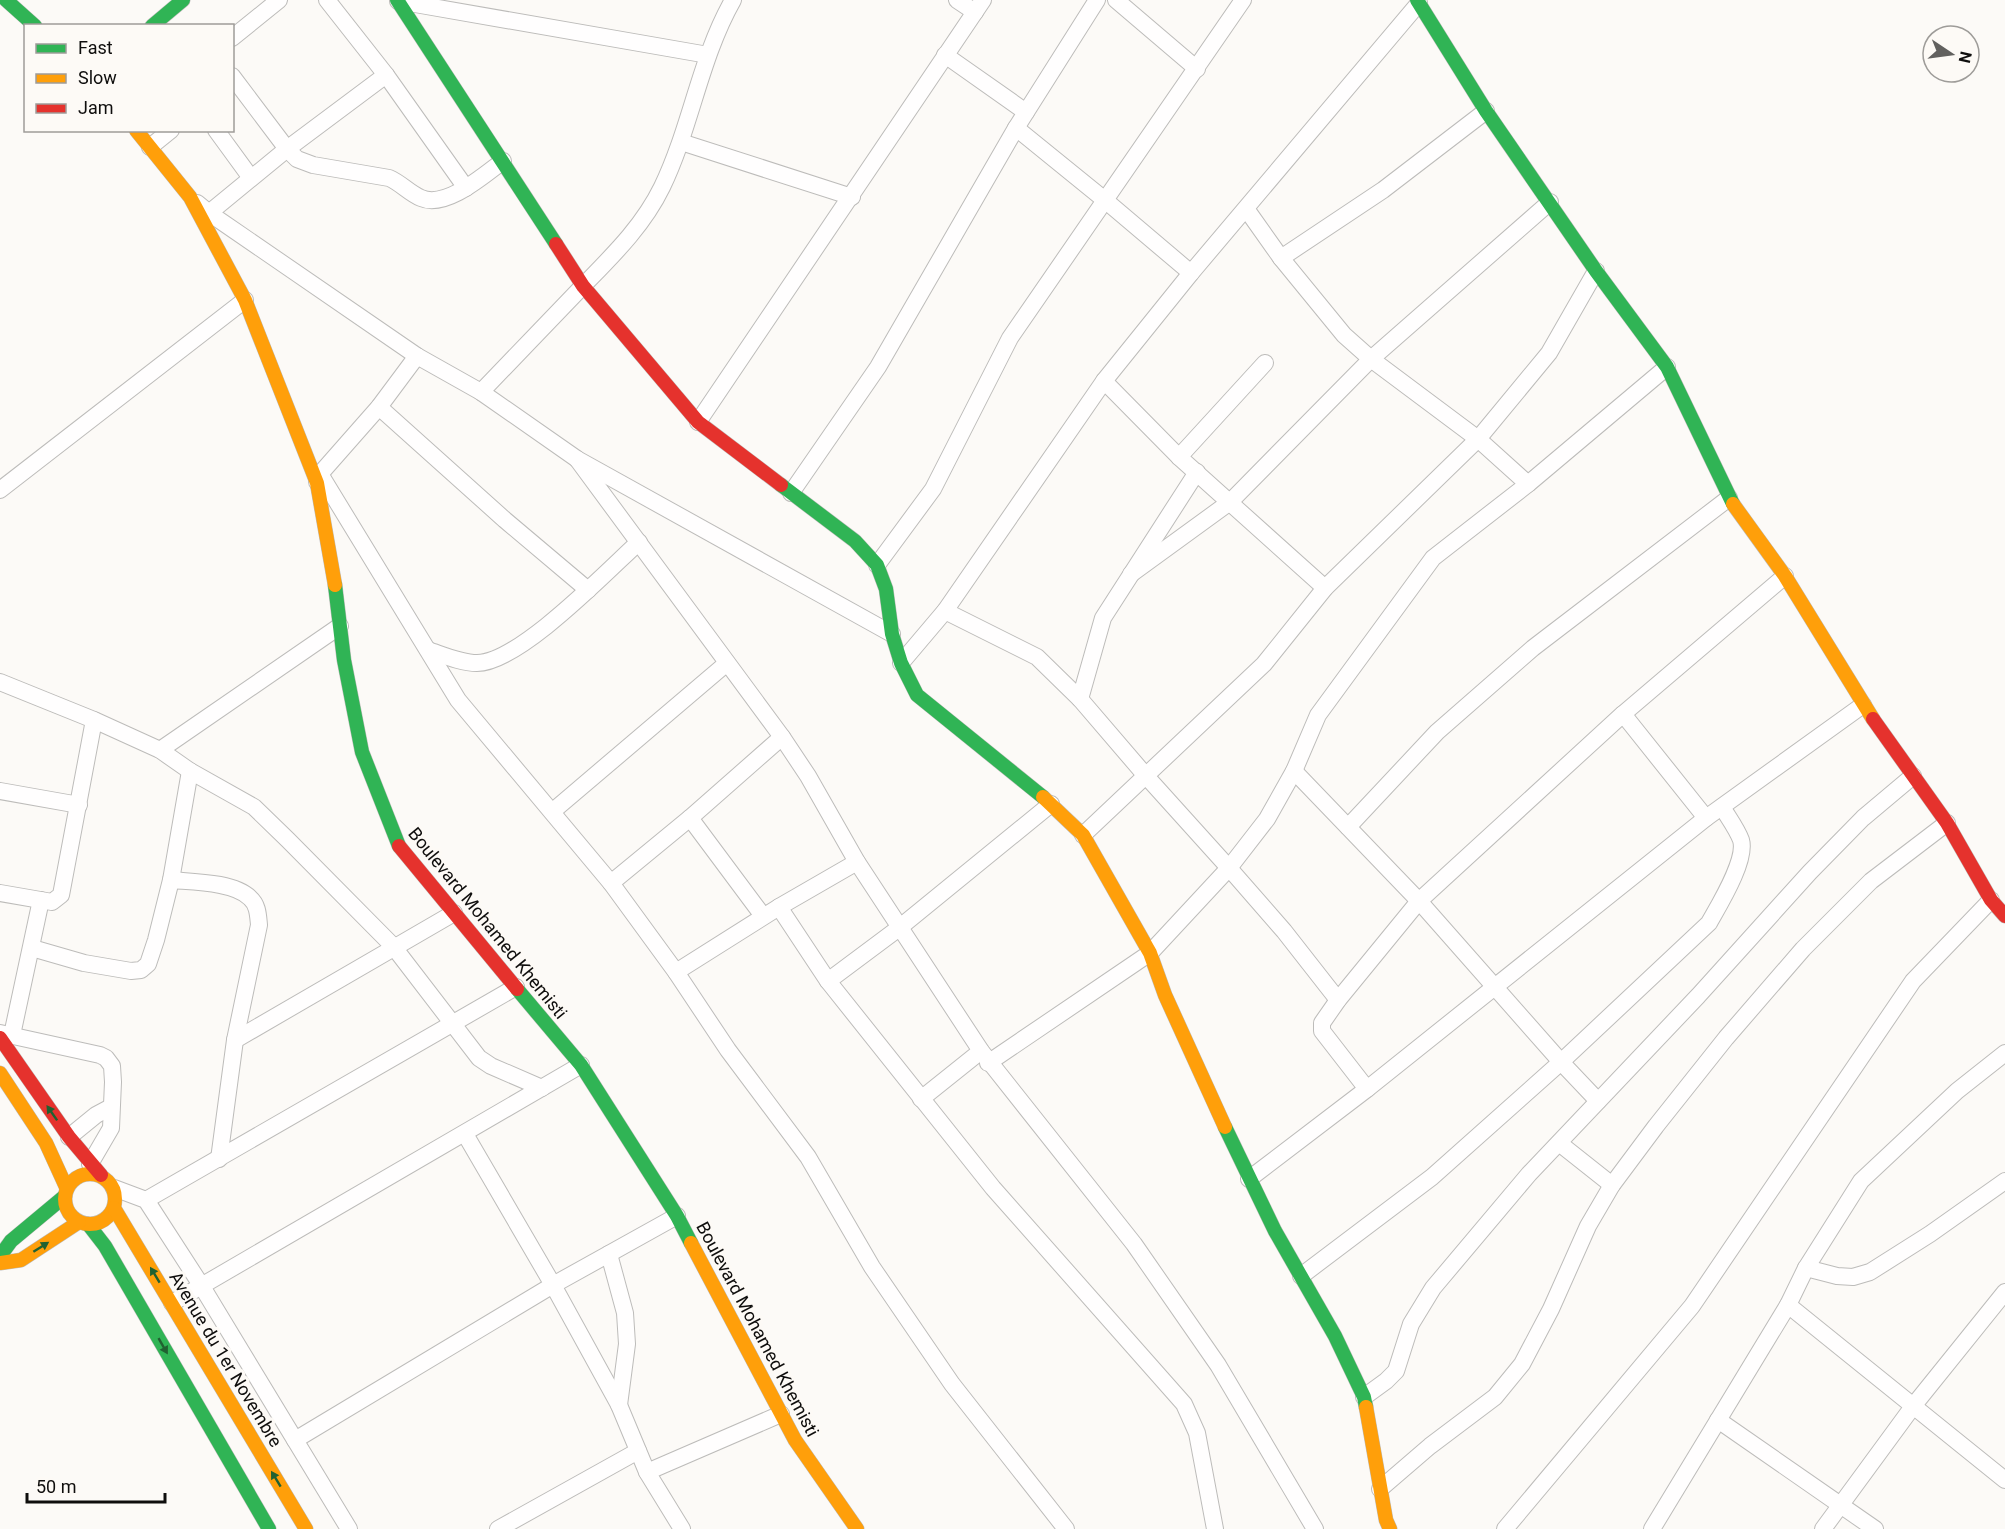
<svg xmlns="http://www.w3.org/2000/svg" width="2005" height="1529" font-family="Roboto,sans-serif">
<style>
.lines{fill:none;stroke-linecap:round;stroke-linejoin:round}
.street-casing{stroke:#bdbcba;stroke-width:18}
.fast-casing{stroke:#bdbcba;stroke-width:15}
.slow-casing{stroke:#bdbcba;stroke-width:15}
.jam-casing{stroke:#bdbcba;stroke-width:15}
.street{stroke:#fffefe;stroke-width:16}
.fast{stroke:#30b455;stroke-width:14}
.slow{stroke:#ff9f0a;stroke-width:14}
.jam{stroke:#e5322d;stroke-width:14}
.oneway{fill:#206131}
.labels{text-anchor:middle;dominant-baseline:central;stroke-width:6;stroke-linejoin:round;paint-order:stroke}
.street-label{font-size:18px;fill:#0f0e0d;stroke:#fdfaf6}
</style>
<rect width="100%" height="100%" fill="#fcfaf7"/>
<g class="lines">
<defs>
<g id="street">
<path d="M327,0L386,75L466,188"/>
<path d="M957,0L975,12"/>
<path d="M1116,0L1197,69"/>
<path d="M398,1L708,55"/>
<path d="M232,38L279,0"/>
<path d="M945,55L1026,112"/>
<path d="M232,76L287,149L297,159L313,165L389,178C401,183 409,193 421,198C446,209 484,175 503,161"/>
<path d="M1016,128L1106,201L1191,273"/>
<path d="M216,130L251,178"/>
<path d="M681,142L852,197"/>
<path d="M150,147L171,130"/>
<path d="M197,203L209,213L417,356L481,392L577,459L892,634"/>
<path d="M1247,210L1281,258L1344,335L1371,359L1478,439L1528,484"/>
<path d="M209,213L287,149L386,75"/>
<path d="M1281,258L1383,190L1486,111"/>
<path d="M1104,381L1179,457L1325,588"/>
<path d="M481,392C514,358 546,324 579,290C610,258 642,228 662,187C691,127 700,58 733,0"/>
<path d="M379,407L505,520L588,590"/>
<path d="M698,422L983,0"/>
<path d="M1179,457L1265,363"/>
<path d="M577,459L782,737L808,776L857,862L981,1051L1134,1244L1218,1365L1315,1529"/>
<path d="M320,474L458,700L611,883L676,972L728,1050L808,1157L872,1267L952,1384L1066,1529"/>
<path d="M317,482L320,474L379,407L417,356"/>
<path d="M0,490L245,300"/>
<path d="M791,493L878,367L1016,128L1097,0"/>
<path d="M877,565L933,489L1010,338L1243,0"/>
<path d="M1131,574L1230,502L1371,359L1550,202"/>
<path d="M945,611L1037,657L1080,699L1146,776L1229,868L1284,931L1338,1000"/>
<path d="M428,650C443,655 461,663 477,663C519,663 607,571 639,542"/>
<path d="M901,663L945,611L1104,381L1191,273L1419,3"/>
<path d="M0,682L94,720L160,750L190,771L254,807L288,840L393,946L479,1058L491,1066L542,1088"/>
<path d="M1080,699L1103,618L1197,472"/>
<path d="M1623,714L1706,818"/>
<path d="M160,750L340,626"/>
<path d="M1294,771L1419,901L1561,1062L1598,1101"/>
<path d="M0,791L79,805"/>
<path d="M553,811L727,663"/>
<path d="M690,818L763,916"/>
<path d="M1348,827L1437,732L1533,648L1729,498"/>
<path d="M1083,835L1264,664L1325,588L1478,439L1549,353L1596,271"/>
<path d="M171,880C193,882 234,882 250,898C258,905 258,915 259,925L235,1040L219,1159"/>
<path d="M611,883L690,818L782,737"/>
<path d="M0,893L52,902L61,895L94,720"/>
<path d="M779,907L828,981L993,1188L1184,1404L1197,1433L1215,1529"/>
<path d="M32,948L84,963L131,971L141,970L148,964L156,940L171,880L190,771"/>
<path d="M676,972L779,907L857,862"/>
<path d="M828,981L899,928L1051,804"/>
<path d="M0,1033L100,1055L106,1058L112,1066L113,1082L111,1128L90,1164"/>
<path d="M12,1035L41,900"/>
<path d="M235,1040L454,913"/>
<path d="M988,1063L1150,953L1229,868L1267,819L1294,771L1318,715L1433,558L1528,484L1667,367"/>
<path d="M1367,1089L1322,1031V1023L1338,1000L1419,901L1623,714L1785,576"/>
<path d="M921,1099L981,1051"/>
<path d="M465,1134L553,1285L619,1405L647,1472L682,1529"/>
<path d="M69,1137L96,1115L111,1107"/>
<path d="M1559,1143L1612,1185"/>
<path d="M1249,1179L1367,1089L1706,818L1863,705"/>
<path d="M114,1188L146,1200L201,1285L349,1529"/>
<path d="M146,1200L516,987"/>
<path d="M609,1254L625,1313L627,1344L619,1405"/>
<path d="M1806,1268L1837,1276L1853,1277L1870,1272L1930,1234L2005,1181"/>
<path d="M1301,1276L1432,1177L1561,1062L1709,923C1719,905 1747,860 1741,840C1737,829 1728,817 1722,807"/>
<path d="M172,1303L581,1065"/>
<path d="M1788,1305L2005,1480"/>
<path d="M1364,1397L1386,1381L1396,1371L1411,1324L1433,1288L1529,1174L1698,996L1810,872L1863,818L1913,776"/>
<path d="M1718,1420L1875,1529"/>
<path d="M295,1440L553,1285L677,1216"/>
<path d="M647,1472L781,1414"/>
<path d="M1380,1489L1430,1446L1495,1397L1522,1364L1551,1309L1588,1226L1612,1185L1656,1126L1726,1038L1803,949L1871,881L1947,823"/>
<path d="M498,1529L638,1451"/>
<path d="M1505,1529L1692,1306L1913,981L1991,900"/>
<path d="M1652,1529L1788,1305L1806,1268L1861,1181L1957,1091L2005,1053"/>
<path d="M1823,1529L1914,1405L2005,1292"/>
</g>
<g id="fast">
<path d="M6,0L35,26"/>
<path d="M397,0L556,244"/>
<path d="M1417,0L1486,111L1596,271L1667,367L1733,504"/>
<path d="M152,26L183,0"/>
<path d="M781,485L855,541L877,565L886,589L892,634L901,663L917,695L1043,797"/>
<path d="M335,585L344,660L362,752L399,846"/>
<path d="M517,989L581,1065L677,1216L691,1243"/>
<path d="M1225,1127L1275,1231L1335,1336L1364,1397L1366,1407"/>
<path d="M88,1224L105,1246L269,1529"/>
<path d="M0,1256L11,1241L65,1196"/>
</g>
<g id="slow">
<path d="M136,130L190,197L245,300L317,483L335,585"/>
<path d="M1733,504L1785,576L1873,719"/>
<path d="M1043,797L1083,835L1150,953L1165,995L1225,1127"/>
<path d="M0,1073L46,1143L67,1189"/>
<circle cx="90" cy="1199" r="25"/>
<path d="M114,1208L306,1529"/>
<path d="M691,1243L795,1440L857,1529"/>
<path d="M0,1263L21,1260L79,1222"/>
<path d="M1366,1407L1386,1520L1390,1529"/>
</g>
<g id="jam">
<path d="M556,244L583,286L698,422L781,485"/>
<path d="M1873,719L1947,823L1991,900L2005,916"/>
<path d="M399,846L517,989"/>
<path d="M0,1038L69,1137L101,1175"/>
</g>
</defs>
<use href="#street" class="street-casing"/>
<use href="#fast" class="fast-casing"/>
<use href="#slow" class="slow-casing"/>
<use href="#jam" class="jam-casing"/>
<use href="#street" class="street"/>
<use href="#fast" class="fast"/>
<use href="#slow" class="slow"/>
<use href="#jam" class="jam"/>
</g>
<defs><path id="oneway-solid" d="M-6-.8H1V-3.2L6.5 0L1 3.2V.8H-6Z" transform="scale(1.5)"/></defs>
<g class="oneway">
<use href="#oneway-solid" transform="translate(52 1113) rotate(-125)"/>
<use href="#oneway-solid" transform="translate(41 1247) rotate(-32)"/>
<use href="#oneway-solid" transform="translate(155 1275) rotate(-121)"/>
<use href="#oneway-solid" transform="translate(163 1346) rotate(60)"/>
<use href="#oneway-solid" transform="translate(276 1479) rotate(-121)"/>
</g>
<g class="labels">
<g class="street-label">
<text transform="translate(488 923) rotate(51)">Boulevard Mohamed Khemisti</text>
<text transform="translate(758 1329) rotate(62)">Boulevard Mohamed Khemisti</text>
<text transform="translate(226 1359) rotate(59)">Avenue du 1er Novembre</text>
</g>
</g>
<rect x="24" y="24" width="210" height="108" fill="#fdfaf6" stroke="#9e9c99" stroke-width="1.5"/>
<rect x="36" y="44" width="30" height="9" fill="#30b455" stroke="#9e9c99" stroke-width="1.5"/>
<text x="78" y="54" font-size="18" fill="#0f0e0d">Fast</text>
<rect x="36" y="74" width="30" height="9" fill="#ff9f0a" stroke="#9e9c99" stroke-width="1.5"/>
<text x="78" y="84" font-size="18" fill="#0f0e0d">Slow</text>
<rect x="36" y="104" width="30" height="9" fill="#e5322d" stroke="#9e9c99" stroke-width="1.5"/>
<text x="78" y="114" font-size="18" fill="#0f0e0d">Jam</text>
<g transform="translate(1951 54) rotate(103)"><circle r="28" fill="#fdfaf6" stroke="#9e9c99" stroke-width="1.5"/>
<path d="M0-4.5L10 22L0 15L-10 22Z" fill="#62615f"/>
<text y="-9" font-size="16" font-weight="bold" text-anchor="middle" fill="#0f0e0d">N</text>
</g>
<path d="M27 1493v9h138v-9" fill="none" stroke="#0f0e0d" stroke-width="3"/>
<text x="36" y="1493" font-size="18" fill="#0f0e0d" stroke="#fdfaf6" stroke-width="4.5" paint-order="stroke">50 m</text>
</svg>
